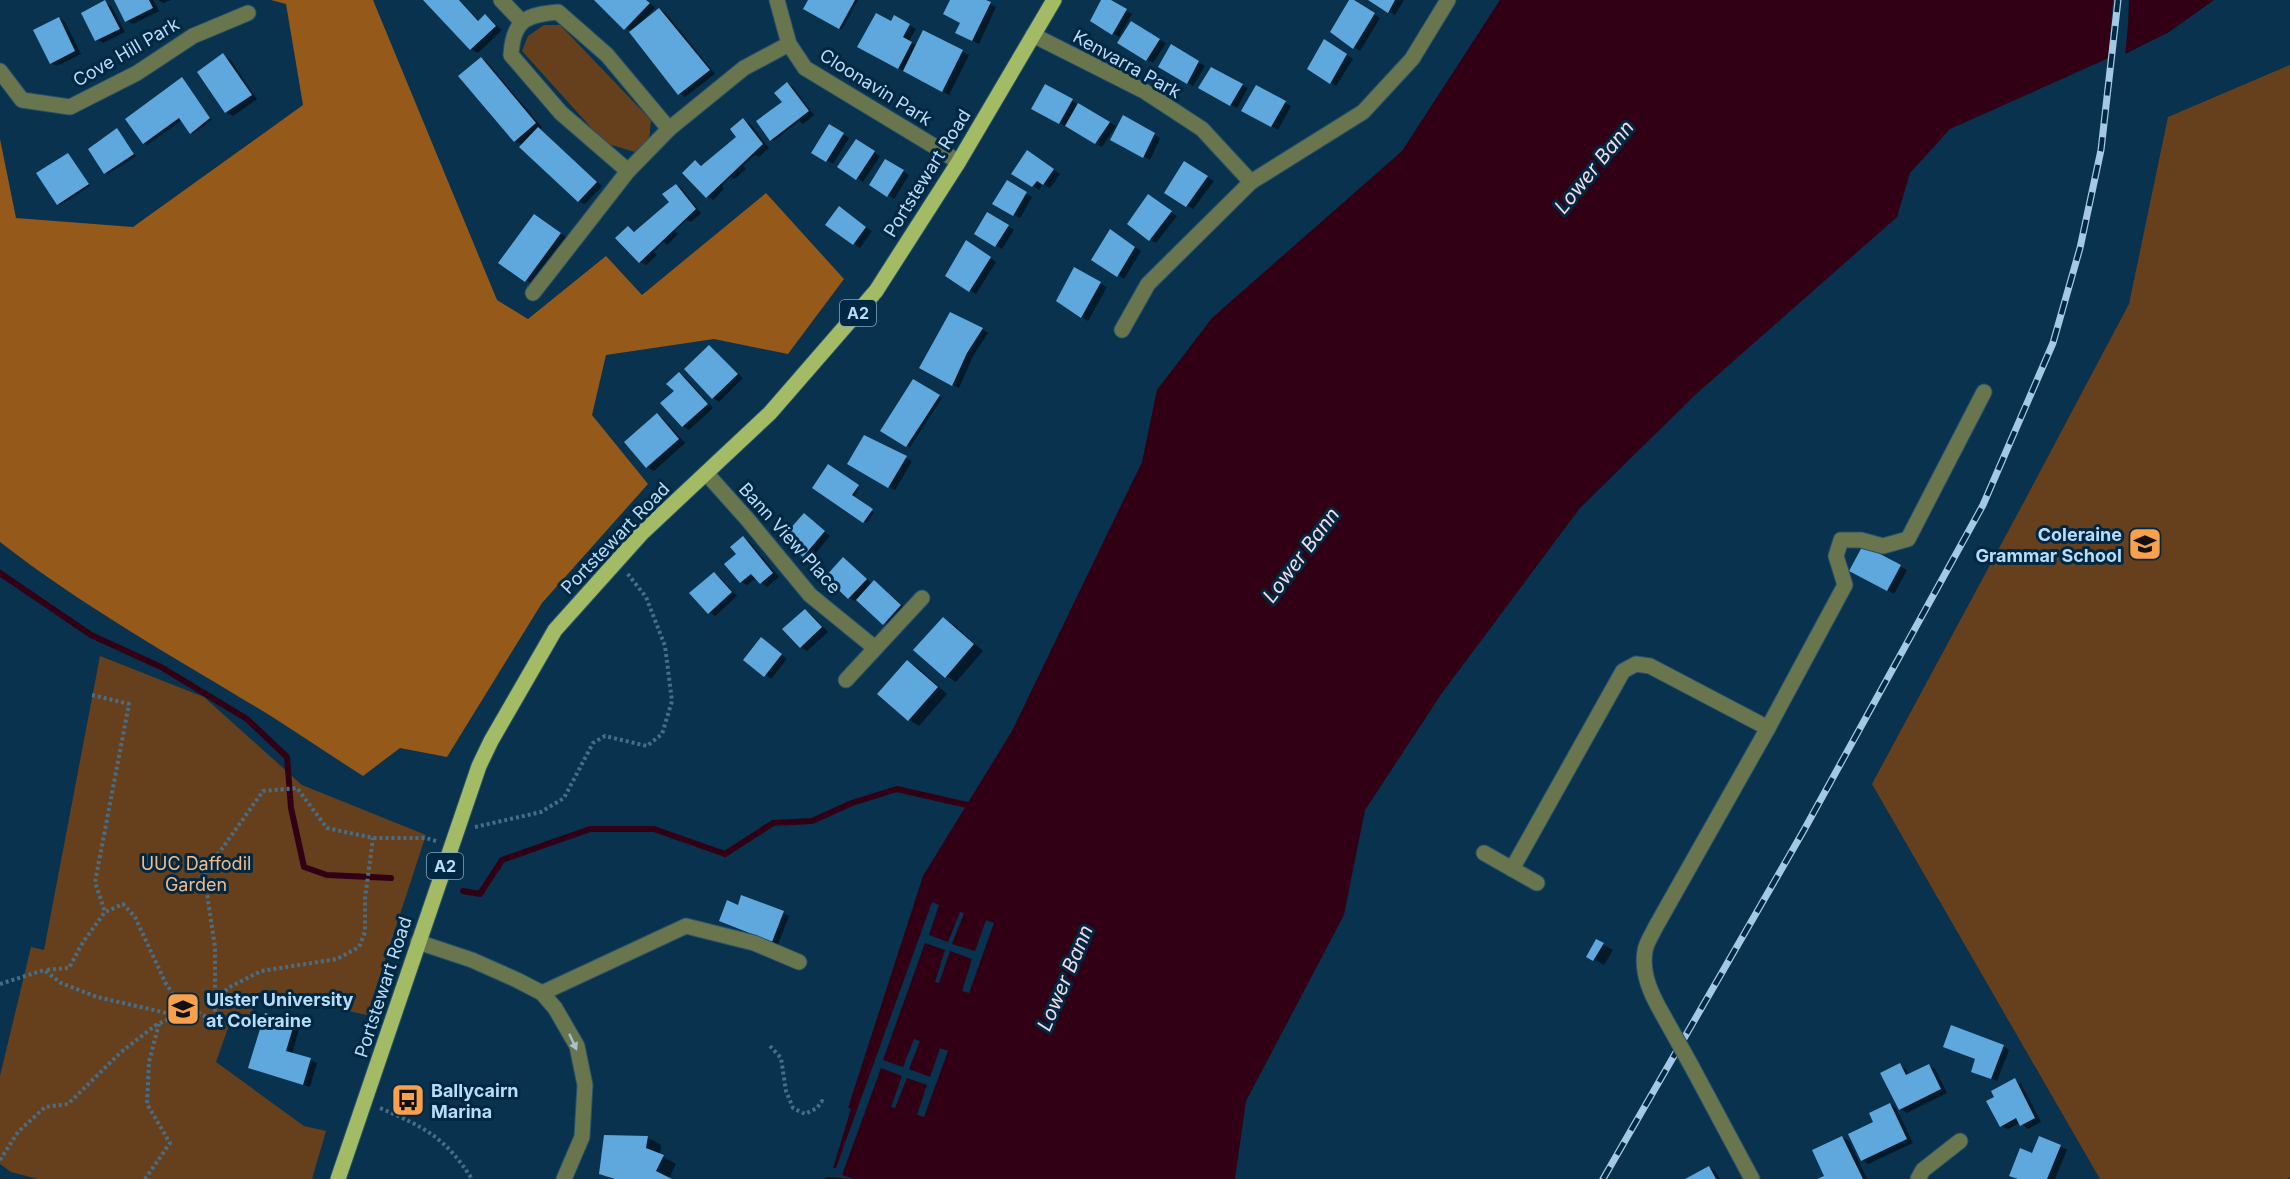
<svg xmlns="http://www.w3.org/2000/svg" width="2290" height="1179" font-family="Inter,sans-serif">
<style>
.green{fill:#66401c}
.forest{fill:#95591a}
.water{fill:#310014}
.pier{fill:#08324d}
.shadow{fill:#0007}
.lines{fill:none;stroke-linecap:round;stroke-linejoin:round}
.stream{stroke:#310014;stroke-width:6}
.building{fill:#5ea8de}
.minor-casing{stroke:#28516c;stroke-width:17}
.major-casing{stroke:#28516c;stroke-width:17}
.path{stroke:#466e89;stroke-width:4;stroke-dasharray:3 3;stroke-linecap:butt}
.minor{stroke:#69754d;stroke-width:15}
.major{stroke:#a3bb65;stroke-width:15}
.rail-casing{stroke:#a4c9e4;stroke-width:7}
.rail{stroke:#002842;stroke-width:4.5;stroke-dasharray:14;stroke-linecap:butt}
.minor-bridge-casing{stroke:#28516c;stroke-width:17;stroke-linecap:butt}
.minor-bridge{stroke:#69754d;stroke-width:15}
.oneway{fill:#a5c3ce}
.labels{text-anchor:middle;dominant-baseline:central;stroke-width:6;stroke-linejoin:round;paint-order:stroke}
.shield{fill:#002842;stroke:#82a7c2;stroke-width:1.5}
.shield-label{font-size:16px;font-weight:bold;fill:#b9ddf9}
.street-label{font-size:18px;fill:#b9ddf9;stroke:#002842}
.poi-label{font-size:18px;font-weight:bold;fill:#b9ddf9;stroke:#002842;text-anchor:start}
.park-label{font-size:18px;fill:#f6b984;stroke:#002842}
.water-label{font-size:20px;font-style:italic;fill:#f7dae1;stroke:#002842}
</style>
<rect width="100%" height="100%" fill="#08324d"/>
<g class="green">
<path d="M544,25H560L651,120L649,142L635,152L605,143L522,51L528,36Z"/>
<path d="M2290,65V1177L2287,1179H2100L1872,784L2025,500L2129,304L2168,117Z"/>
<path d="M100,656L204,697L302,785L426,835L367,1015L260,992L250,1017L234,1011L216,1062L304,1126L326,1131L312,1179H38L11,1172L0,1164V1076L31,947L44,950Z"/>
</g>
<path class="forest" d="M271,0H373L497,300L528,319L606,256L642,295L766,193L844,279L788,354L714,339L606,355L592,415L648,484L542,603L447,757L400,748L363,776C333,757 304,737 274,718C181,661 86,609 0,542V139L16,218L133,227L303,105L286,4Z"/>
<path class="water" d="M1500,0H2214L2169,32L2111,61V57L1950,129L1910,173L1897,217L1695,395L1580,508L1442,693L1365,810L1344,915L1246,1101L1235,1179H825L923,876L1012,731L1126,495L1142,462L1157,390L1212,318L1402,151Z"/>
<g class="pier">
<path d="M2113,0H2129L2128,24L2125,57L2111,64L2108,62Z"/>
<path d="M932,902L939,905L929,935L948,942L960,912L964,913L952,944L975,951L986,920L994,923L969,993L962,991L972,959L950,951L939,983L935,982L945,950L925,943L883,1060L903,1067L914,1039L920,1041L909,1069L930,1077L940,1048L948,1051L924,1117L917,1115L927,1085L907,1078L895,1108L891,1107L902,1076L881,1068L842,1175L854,1179L824,1177L845,1106L851,1109L833,1168H836Z"/>
</g>
<g class="shadow">
<path d="M116,0H153L159,11L133,24L127,21Z"/>
<path d="M158,0H171L163,3Z"/>
<path d="M424,0H460L479,21L485,16L502,30L478,53L471,49Z"/>
<path d="M596,0H647L655,8L641,22L642,24L660,10L666,13L715,74L685,97L679,93L631,32Z"/>
<path d="M810,0H858L842,29L805,9Z"/>
<path d="M952,0H982L996,7L979,44L957,32L961,23Z"/>
<path d="M1103,0H1108L1132,14L1119,37L1092,21Z"/>
<path d="M1351,0L1380,18L1360,51L1332,32Z"/>
<path d="M1370,0H1404L1395,15Z"/>
<path d="M105,2L111,6L125,32L103,43L96,39Z"/>
<path d="M895,17L916,29L909,41L917,46L924,32L969,55L949,95L859,47L891,23Z"/>
<path d="M59,18L65,22L81,54L57,66L51,63Z"/>
<path d="M1131,23L1166,43L1153,63L1120,43Z"/>
<path d="M1331,45L1353,59L1336,86L1309,69Z"/>
<path d="M1171,46L1205,66L1193,86L1160,67Z"/>
<path d="M223,55L230,59L257,99L233,116L226,112L199,72Z"/>
<path d="M481,58L487,62L542,127L539,130L602,186L585,204L579,201L523,145L515,141L460,76Z"/>
<path d="M1212,69L1248,88L1237,108L1200,88Z"/>
<path d="M182,79L212,120L193,134L182,120L147,145L144,143Z"/>
<path d="M787,84L794,88L814,115L803,124L799,121L774,141L771,139Z"/>
<path d="M1045,86L1116,126L1102,147L1033,108Z"/>
<path d="M1256,87L1291,106L1278,130L1243,110Z"/>
<path d="M1123,117L1160,138L1150,160L1112,139Z"/>
<path d="M743,120L750,124L769,148L759,157L755,155L743,166L746,169L735,179L731,177L722,186L724,189L713,200L707,196L696,162L702,166L743,142Z"/>
<path d="M830,126L849,138L833,164L813,152Z"/>
<path d="M117,130L136,156L108,174L105,172Z"/>
<path d="M863,144L880,156L863,182L857,178Z"/>
<path d="M68,155L90,186L61,205L58,204Z"/>
<path d="M1033,156L1060,174L1050,188L1043,184L1039,190L1033,186Z"/>
<path d="M886,161L909,175L894,199L871,185Z"/>
<path d="M1184,163L1214,181L1193,209L1166,192Z"/>
<path d="M1007,182L1032,197L1020,218L994,204Z"/>
<path d="M676,185L682,189L701,213L691,222L687,220L675,231L678,234L667,245L664,242L654,252L657,255L646,265L639,262L628,227L635,232L669,204Z"/>
<path d="M1154,200L1177,216L1156,243L1150,239Z"/>
<path d="M845,212L872,231L860,248L827,225Z"/>
<path d="M988,214L1014,230L1002,249L976,233Z"/>
<path d="M544,221L570,240L536,287L500,263Z"/>
<path d="M1116,235L1141,251L1124,279L1118,275Z"/>
<path d="M973,246L996,262L976,294L947,276Z"/>
<path d="M1075,269L1107,287L1088,321L1058,301Z"/>
<path d="M982,329L988,333L973,356L959,388L921,367Z"/>
<path d="M709,347L743,378L719,402L713,398Z"/>
<path d="M680,374L686,378L713,408L689,430L683,426L663,403L676,391Z"/>
<path d="M914,381L942,398L910,447L882,430Z"/>
<path d="M657,414L663,418L685,443L654,471L647,467L626,442Z"/>
<path d="M864,437L912,461L895,490L849,464Z"/>
<path d="M829,466L860,488L854,497L874,512L867,523L814,487Z"/>
<path d="M804,515L830,536L810,560L804,556Z"/>
<path d="M743,538L749,541L779,577L767,587L756,578L747,585L741,582L738,554Z"/>
<path d="M1863,547L1907,570L1894,594L1851,570Z"/>
<path d="M843,559L872,584L874,582L880,586L907,609L891,627L857,599L855,601L849,598Z"/>
<path d="M714,573L720,577L737,596L715,616L709,612Z"/>
<path d="M805,610L811,614L828,632L807,651L801,647Z"/>
<path d="M943,619L953,624L983,651L956,682L946,676Z"/>
<path d="M767,643L787,659L771,679L765,675Z"/>
<path d="M907,662L917,667L947,694L919,726L909,720Z"/>
<path d="M738,906L783,913L789,916L778,944L727,924Z"/>
<path d="M1597,941L1613,950L1604,965L1588,956Z"/>
<path d="M294,1023L300,1026L292,1054L317,1063L310,1087L249,1068Z"/>
<path d="M2003,1046L2009,1050L1997,1081L1979,1074L1977,1060L1944,1047Z"/>
<path d="M1900,1065L1906,1069L1909,1075L1928,1065L1935,1069L1947,1093L1907,1113L1900,1109Z"/>
<path d="M2015,1080L2021,1084L2041,1122L2028,1129L2020,1123L2008,1129L2001,1126L1996,1097Z"/>
<path d="M1890,1104L1896,1108L1913,1143L1868,1164L1862,1160L1875,1123Z"/>
<path d="M647,1137L661,1145L660,1155L676,1164L669,1179H612L601,1173Z"/>
<path d="M1842,1137L1849,1141L1867,1179H1821L1826,1176Z"/>
<path d="M2060,1146L2067,1150L2055,1179H2018L2033,1155Z"/>
<path d="M1709,1167L1715,1171L1720,1179H1688Z"/>
</g>
<g class="lines">
<g class="stream">
<path d="M0,573L91,635L161,667L247,719L287,757L291,808L304,867L327,875L391,878"/>
<path d="M463,891L480,894L502,860L590,829H654L725,854L773,823L812,821L852,803L897,789L967,805L973,808"/>
</g>
</g>
<g class="building">
<path d="M105,0L120,29L95,41L81,13Z"/>
<path d="M114,0H149L153,8L125,22Z"/>
<path d="M423,0H459L478,21L485,14L496,26L470,50Z"/>
<path d="M594,0H646L650,3L624,30Z"/>
<path d="M808,0H855L839,29L803,9Z"/>
<path d="M950,0H986L991,2L972,41L955,33L960,23L943,14Z"/>
<path d="M1101,0H1111L1127,9L1112,35L1090,21Z"/>
<path d="M1349,0H1354L1375,13L1353,49L1330,32Z"/>
<path d="M1368,0H1395L1388,13Z"/>
<path d="M659,8L710,70L678,95L629,32Z"/>
<path d="M876,13L891,21L894,15L910,24L903,37L912,42L898,69L857,47Z"/>
<path d="M59,17L75,51L50,64L33,30Z"/>
<path d="M1131,21L1160,39L1146,61L1117,43Z"/>
<path d="M923,30L963,50L942,92L903,71Z"/>
<path d="M1324,39L1347,54L1330,84L1307,69Z"/>
<path d="M1171,44L1199,61L1187,84L1158,67Z"/>
<path d="M223,53L252,95L225,113L197,72Z"/>
<path d="M481,57L536,123L514,142L458,76Z"/>
<path d="M1211,67L1243,84L1230,106L1198,88Z"/>
<path d="M182,77L210,118L190,134L179,118L143,144L125,119Z"/>
<path d="M787,82L809,111L770,141L756,121L782,102L774,93Z"/>
<path d="M1045,84L1073,99L1059,124L1031,109Z"/>
<path d="M1256,85L1286,101L1271,127L1241,111Z"/>
<path d="M1078,103L1110,122L1095,144L1065,126Z"/>
<path d="M1123,115L1155,133L1143,158L1110,140Z"/>
<path d="M743,118L763,144L706,198L682,173L695,160L701,166L736,137L730,129Z"/>
<path d="M829,124L844,133L826,162L811,153Z"/>
<path d="M538,127L597,182L578,202L519,147Z"/>
<path d="M117,128L134,154L104,174L88,149Z"/>
<path d="M856,139L875,151L856,180L837,167Z"/>
<path d="M1027,150L1054,169L1043,185L1037,181L1032,187L1011,174Z"/>
<path d="M68,153L89,184L57,205L36,173Z"/>
<path d="M885,159L904,170L887,197L869,185Z"/>
<path d="M1184,161L1208,176L1186,207L1164,193Z"/>
<path d="M1007,180L1027,192L1013,216L992,204Z"/>
<path d="M676,184L696,209L639,263L615,238L628,226L634,232L669,202L662,194Z"/>
<path d="M1148,194L1172,211L1149,241L1127,224Z"/>
<path d="M839,206L866,227L853,245L825,225Z"/>
<path d="M987,212L1009,225L995,247L974,234Z"/>
<path d="M534,214L561,233L525,282L498,263Z"/>
<path d="M1110,229L1135,247L1117,277L1091,260Z"/>
<path d="M966,240L991,257L969,292L945,276Z"/>
<path d="M1074,267L1101,282L1081,318L1056,301Z"/>
<path d="M950,312L983,328L967,353L952,386L919,368Z"/>
<path d="M709,345L738,374L712,399L684,369Z"/>
<path d="M679,372L708,404L682,427L660,403L674,391L666,384Z"/>
<path d="M913,379L940,395L906,447L880,431Z"/>
<path d="M657,413L679,439L646,468L624,442Z"/>
<path d="M864,435L907,456L888,488L847,464Z"/>
<path d="M828,464L859,485L852,495L873,509L863,523L812,488Z"/>
<path d="M804,513L825,531L803,557L781,539Z"/>
<path d="M743,536L773,573L760,584L751,574L740,583L724,564L736,554L730,547Z"/>
<path d="M1863,545L1901,565L1887,591L1849,571Z"/>
<path d="M843,557L867,579L848,599L825,577Z"/>
<path d="M714,572L732,592L708,614L689,593Z"/>
<path d="M874,580L901,605L883,625L856,600Z"/>
<path d="M805,609L822,627L800,648L782,629Z"/>
<path d="M943,617L974,644L945,678L913,650Z"/>
<path d="M761,637L782,654L764,677L743,660Z"/>
<path d="M907,660L938,687L908,721L877,694Z"/>
<path d="M741,895L784,911L772,942L719,921L727,900L738,905Z"/>
<path d="M1596,939L1604,943L1593,961L1586,957Z"/>
<path d="M265,1013L295,1021L286,1051L311,1058L303,1085L248,1068Z"/>
<path d="M1951,1025L2004,1045L1991,1079L1971,1072L1975,1059L1943,1047Z"/>
<path d="M1900,1063L1906,1075L1929,1064L1941,1089L1899,1110L1880,1073Z"/>
<path d="M2015,1078L2035,1118L2020,1126L2016,1118L2000,1127L1986,1101L1994,1097L1991,1091Z"/>
<path d="M1890,1103L1907,1139L1861,1161L1848,1134L1873,1122L1869,1113Z"/>
<path d="M604,1135L648,1136L646,1148L664,1155L656,1171L672,1179H615L599,1174Z"/>
<path d="M1842,1136L1863,1179H1817L1824,1176L1812,1150Z"/>
<path d="M2039,1136L2061,1145L2047,1179H2018L2009,1176L2020,1148L2032,1153Z"/>
<path d="M1709,1166L1716,1179H1685Z"/>
</g>
<g class="lines">
<defs>
<g id="minor">
<path d="M501,0L522,22"/>
<path d="M777,0L789,44L805,68L947,154L958,163"/>
<path d="M1033,35L1144,91L1202,129L1251,182"/>
<path d="M0,71L22,100L70,107L137,73L193,36L248,13"/>
<path d="M628,171L561,113L511,55C513,20 526,15 558,12L607,55L669,129"/>
<path d="M533,293L628,171L669,129L744,68L789,44"/>
<path d="M1122,330L1148,284L1251,182L1363,112L1412,59L1448,0"/>
<path d="M706,473L748,520L810,595L875,648"/>
<path d="M846,680L922,598"/>
<path d="M1484,853L1537,883"/>
<path d="M1512,869L1623,671L1636,664L1650,666L1768,728"/>
<path d="M418,942L472,960L517,980L542,993L555,1008L577,1046L585,1085L582,1137L564,1179"/>
<path d="M542,993L686,926L754,943L799,962"/>
<path d="M1663,1015C1652,996 1641,974 1645,951C1646,943 1652,935 1655,928L1768,728L1845,585L1836,556L1841,540H1861L1883,546L1908,539L1984,392"/>
<path d="M1692,1067L1752,1179"/>
<path d="M1918,1179L1923,1170L1960,1141"/>
</g>
<path id="major" d="M338,1179L479,766L491,741L555,630L642,533L770,413L876,291L958,163L1054,0"/>
</defs>
<use href="#minor" class="minor-casing"/>
<use href="#major" class="major-casing"/>
<g class="path">
<path d="M92,695L129,704L95,882L105,912"/>
<path d="M475,827L541,812L564,798L593,743L605,736L647,746L662,734L672,701L665,646L646,597L627,573"/>
<path d="M0,984L44,970L61,983L97,997L171,1014L194,1010L215,1022V947L204,874L263,791L297,788L327,828L373,838H426L436,841"/>
<path d="M217,1000L228,988L261,971L337,959L359,947L365,932V899L373,838"/>
<path d="M770,1046L781,1058L786,1091L793,1108L805,1114L817,1108L822,1101L826,1103"/>
<path d="M380,1108C424,1127 445,1137 472,1179"/>
<path d="M0,1160L18,1132L45,1107L68,1104L121,1052L156,1025L185,1011L166,984L135,917L123,904L105,912L83,942L69,968L45,970"/>
<path d="M145,1179L170,1143L147,1104L149,1062L159,1024"/>
</g>
<use href="#minor" class="minor"/>
<use href="#major" class="major"/>
<defs>
<path id="rail" d="M1603,1179L1804,830L1983,505L2053,343L2080,248L2101,150L2118,0"/>
</defs>
<use href="#rail" class="rail-casing"/>
<use href="#rail" class="rail"/>
<defs>
<path id="minor-bridge" d="M1663,1015L1692,1067"/>
</defs>
<use href="#minor-bridge" class="minor-bridge-casing"/>
<use href="#minor-bridge" class="minor-bridge"/>
</g>
<defs><path id="oneway-solid" d="M-6-.8H1V-3.2L6.5 0L1 3.2V.8H-6Z" transform="scale(1.5)"/></defs>
<use class="oneway" href="#oneway-solid" transform="translate(573 1042) rotate(65)"/>
<defs>
<symbol id="school-square" viewBox="-11 -11 22 22"><rect x="-9" y="-9" width="18" height="18" rx="4" fill="#f8a04b" stroke="#002842"/><path d="M0-5L7-2L0 1L-7-2ZM-4 1L0 2.5L4 1V4Q0 6-4 4Z" fill="#111"/></symbol>
<symbol id="university-square" viewBox="-11 -11 22 22"><rect x="-9" y="-9" width="18" height="18" rx="4" fill="#f8a04b" stroke="#002842"/><path d="M0-5L7-2L0 1L-7-2ZM-4 1L0 2.5L4 1V4Q0 6-4 4Z" fill="#111"/></symbol>
<symbol id="bus-square" viewBox="-11 -11 22 22"><rect x="-9" y="-9" width="18" height="18" rx="4" fill="#f8a04b" stroke="#002842"/><path d="M-5-6H5V4H4V6H2V4H-2V6H-4V4H-5ZM-3.5-4V0h7V-4ZM-3.5 1.2v1.5H-2V1.2ZM2 1.2v1.5H3.5V1.2Z" fill="#111"/></symbol>
</defs>
<g fill-rule="evenodd">
<use href="#school-square" x="2126" y="525" width="38" height="38"/>
<use href="#university-square" x="164" y="990" width="38" height="38"/>
<use href="#bus-square" x="389" y="1081" width="38" height="38"/>
</g>
<g class="labels">
<g class="shield">
<rect x="840" y="300" width="36" height="26" rx="4.5"/>
<rect x="427" y="853" width="36" height="26" rx="4.5"/>
</g>
<g class="shield-label">
<text x="858" y="313">A2</text>
<text x="445" y="866">A2</text>
</g>
<g class="street-label">
<text transform="translate(126 52) rotate(-30)">Cove Hill Park</text>
<text transform="translate(1127 64) rotate(29)">Kenvarra Park</text>
<text transform="translate(876 87) rotate(32)">Cloonavin Park</text>
<text transform="translate(927 173) rotate(-58)">Portstewart Road</text>
<text transform="translate(615 538) rotate(-46)">Portstewart Road</text>
<text transform="translate(790 538) rotate(48)">Bann View Place</text>
<text transform="translate(383 987) rotate(-72)">Portstewart Road</text>
</g>
<g class="poi-label">
<text x="2122" y="534" text-anchor="end">Coleraine<tspan x="2122" dy="21">Grammar School</tspan></text>
<text x="206" y="999">Ulster University<tspan x="206" dy="21">at Coleraine</tspan></text>
<text x="431" y="1090">Ballycairn<tspan x="431" dy="21">Marina</tspan></text>
</g>
<g class="park-label">
<text x="196" y="863">UUC Daffodil<tspan x="196" dy="21">Garden</tspan></text>
</g>
<g class="water-label">
<text transform="translate(1594 167) rotate(-51)">Lower Bann</text>
<text transform="translate(1301 555) rotate(-53)">Lower Bann</text>
<text transform="translate(1065 978) rotate(-67)">Lower Bann</text>
</g>
</g>
</svg>
